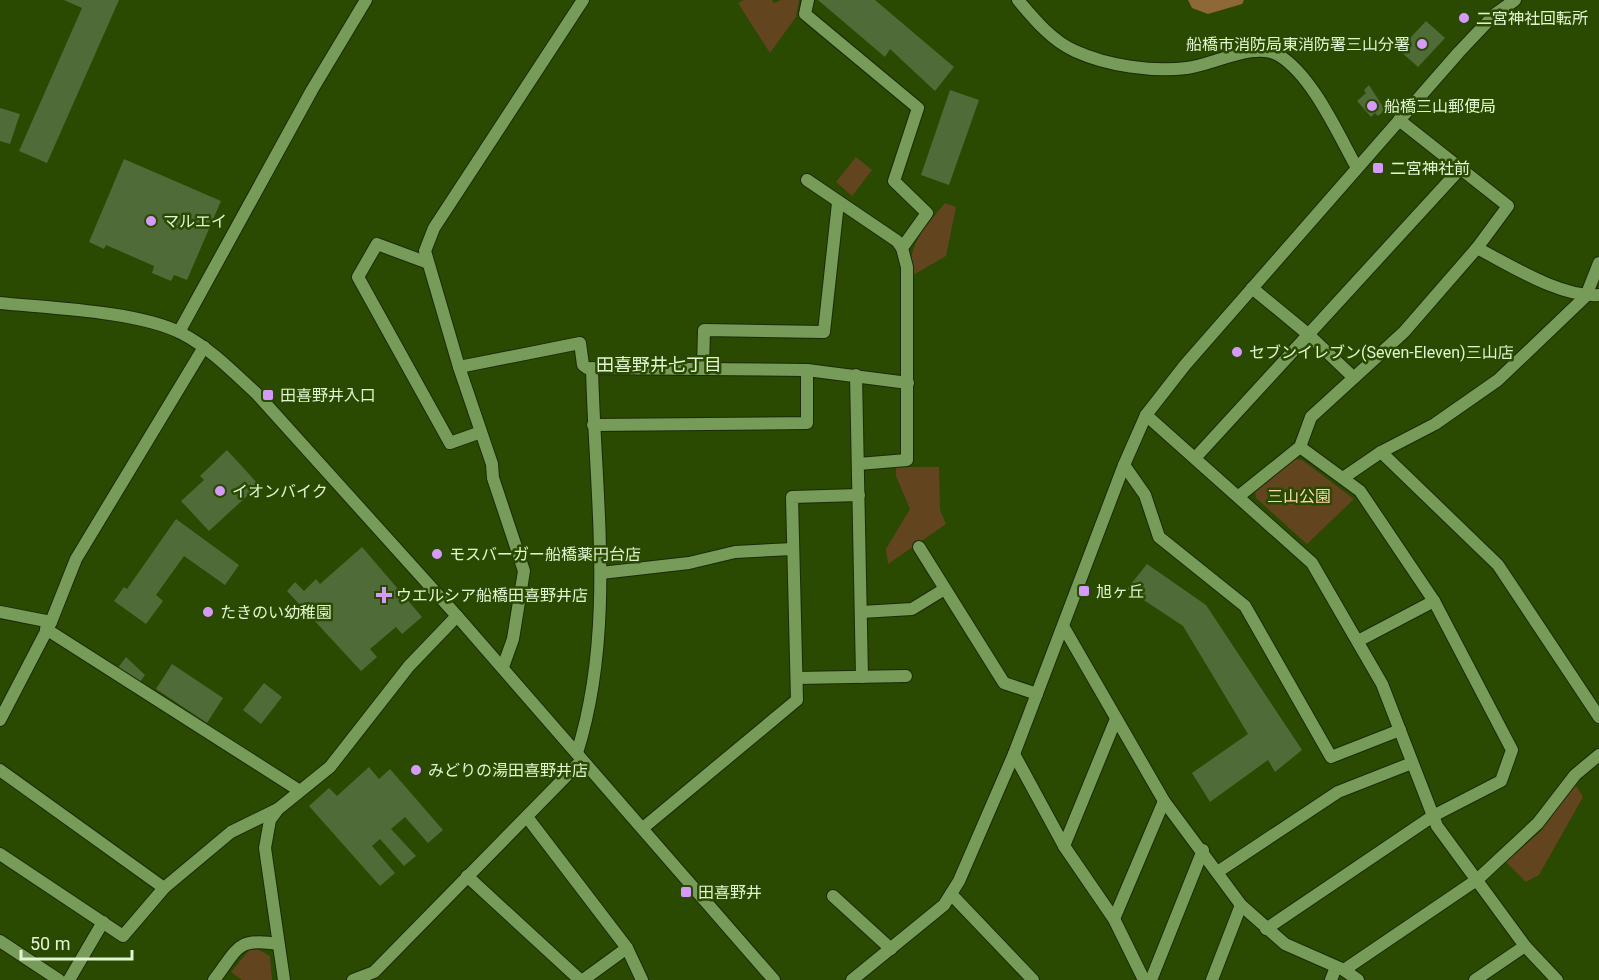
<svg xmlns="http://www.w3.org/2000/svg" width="1599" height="980" font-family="Roboto,'Noto Sans JP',sans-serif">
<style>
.green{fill:#62451e}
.forest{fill:#8e6836}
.building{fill:#4f6b38}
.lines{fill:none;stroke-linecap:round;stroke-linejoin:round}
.minor-casing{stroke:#1a2b09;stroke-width:14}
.tertiary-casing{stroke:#1a2b09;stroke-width:14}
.minor{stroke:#779b58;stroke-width:12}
.tertiary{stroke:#779b58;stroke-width:12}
.poi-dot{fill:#d69bfa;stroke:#2a4901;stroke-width:2}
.labels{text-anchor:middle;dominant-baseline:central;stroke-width:5;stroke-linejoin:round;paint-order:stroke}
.poi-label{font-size:16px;fill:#e1f5d2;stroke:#2a4901;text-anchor:start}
.park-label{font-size:16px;fill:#fddaaf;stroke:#2a4901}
.neighbourhood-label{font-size:18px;fill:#e1f5d2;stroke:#2a4901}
</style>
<rect width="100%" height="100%" fill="#2a4901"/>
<g class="green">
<path d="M744,0H772L774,3L781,0H799L796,17L770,53L738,3Z"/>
<path d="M856,157L872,170L852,196L836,182Z"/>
<path d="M945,203L956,207L946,256L913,275C904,247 929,223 945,203Z"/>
<path d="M1295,459L1302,460L1354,499L1307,544L1256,498L1255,492Z"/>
<path d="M896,467H939L940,510L946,524L888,564L886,549L910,509L896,476Z"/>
<path d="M1575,784L1583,797L1539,875L1526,882L1506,862L1541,831Z"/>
<path d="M250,949L259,950L270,956L272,980H242L231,972Z"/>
</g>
<path class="forest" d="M1188,0H1244L1242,4L1208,14L1192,8Z"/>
<g class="building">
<path d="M64,0H119L47,163L19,151L82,8Z"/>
<path d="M818,0H875L954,67L935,91L890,49L885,57Z"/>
<path d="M1426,21L1445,38L1418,67L1399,50Z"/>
<path d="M1369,85L1385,110L1378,116L1375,113L1371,117L1357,101L1366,93L1364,90Z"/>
<path d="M950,90L979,100L949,185L921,175Z"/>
<path d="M0,108L20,114L10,144L0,141Z"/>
<path d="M124,159L221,201L187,280L174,275L171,281L152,273L154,266L106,245L104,249L89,242Z"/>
<path d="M227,450L259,485L209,531L181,501L204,480L200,476Z"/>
<path d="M176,519L239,565L225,585L184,556L156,595L163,601L146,624L114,601L124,587L127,589Z"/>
<path d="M362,547L422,617L402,634L396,627L370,649L377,657L361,671L287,591L295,582L304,591L316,579L320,584Z"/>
<path d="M1147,564L1206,605L1302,750L1275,772L1268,760L1210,802L1192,773L1248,734L1183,626L1127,589Z"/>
<path d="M126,657L145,675L139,683L117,669Z"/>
<path d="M172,664L223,698L207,723L156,689Z"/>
<path d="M264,683L282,697L261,724L243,710Z"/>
<path d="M369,767L379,779L390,769L443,830L428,843L405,817L391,829L416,856L404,866L380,839L372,846L395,873L380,886L309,806L329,788L337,796Z"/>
</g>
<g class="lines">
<defs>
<g id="minor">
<path d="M808,0L805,14L918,108L894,181L927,213L902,248L907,267V460L858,464"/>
<path d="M1018,0C1034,19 1052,41 1075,51C1108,66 1152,72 1187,68C1213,65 1257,40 1280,56C1313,77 1338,134 1357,168"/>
<path d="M807,180L897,241L902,248"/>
<path d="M1477,248C1510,265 1561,298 1599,295"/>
<path d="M428,263L377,244L358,277L450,443L481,432"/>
<path d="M1252,288L1309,335L1353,377"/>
<path d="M179,332L312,90L366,0"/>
<path d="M459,367L580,343L583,365L587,368L807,370L908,383"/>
<path d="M703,367L704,330L824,332L838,203"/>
<path d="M856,375L862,677"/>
<path d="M593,425L807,423V370"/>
<path d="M1381,452L1498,565L1599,717"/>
<path d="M1196,457L1460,169"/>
<path d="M1124,465L1145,495L1159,537L1245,606L1331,757L1400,730"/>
<path d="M1343,478L1381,452L1435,424L1498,380L1586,296L1599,263"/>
<path d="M1239,496L1300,447L1311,417L1404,332L1477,248L1508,206L1399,120"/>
<path d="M919,547L1004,683L1037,694"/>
<path d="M601,573L689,563L735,552L793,549"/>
<path d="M0,612L51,622"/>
<path d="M861,612L912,609L943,590"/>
<path d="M1063,626L1164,801L1241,905L1285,944L1344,970L1358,980"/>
<path d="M46,629L300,791"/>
<path d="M1358,641L1434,601"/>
<path d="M503,667L513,639L524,571L493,478L492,464L459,367L425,251L434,228L583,0"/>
<path d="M797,678L906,676"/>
<path d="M0,720L51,622L76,559L204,347"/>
<path d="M577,753C616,629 595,496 592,368"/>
<path d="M1014,754L1064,846L1114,919L1144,980"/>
<path d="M0,770L164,888"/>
<path d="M527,817L627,948L642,980"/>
<path d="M643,828L797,700L792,497L859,495"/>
<path d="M1064,846L1116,719"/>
<path d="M0,854L123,936L164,888L231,832L278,809"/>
<path d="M1219,871L1338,792L1412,763"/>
<path d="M467,876L580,980"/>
<path d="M951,894L1033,980"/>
<path d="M833,896L891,949"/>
<path d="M1114,919L1164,801"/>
<path d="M1266,929L1433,816L1501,781L1512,750L1434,601L1360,491L1300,447"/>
<path d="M0,941L59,980"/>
<path d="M1344,970L1478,879L1538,823L1575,775L1599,755"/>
<path d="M69,980L103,922"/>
<path d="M214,980C238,949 236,937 278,944"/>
<path d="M353,980L374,972L582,760"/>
<path d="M583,980L627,948"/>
<path d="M1151,980L1203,850"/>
<path d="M1212,980L1241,905"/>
<path d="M1331,980L1336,967"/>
<path d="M1475,980L1525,946"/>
</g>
<g id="tertiary">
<path d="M0,303C49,308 138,311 181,333C210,348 232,371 256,393L457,616L774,980"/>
<path d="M1146,415L1312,563L1382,684L1437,826L1525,946L1557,980"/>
<path d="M284,980L265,848L270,820L278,809L330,767L409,666L457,616"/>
<path d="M852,980L944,905L959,881L1014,754L1124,465L1146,415L1185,365L1459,52L1494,15L1515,0"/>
</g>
</defs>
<use href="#minor" class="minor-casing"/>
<use href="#tertiary" class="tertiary-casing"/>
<use href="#minor" class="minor"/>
<use href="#tertiary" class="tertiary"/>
</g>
<g class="poi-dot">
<circle cx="1464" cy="18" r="6"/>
<circle cx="1422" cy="44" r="6"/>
<circle cx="1372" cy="106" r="6"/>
<rect x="1372" y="162" width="12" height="12" rx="3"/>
<circle cx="151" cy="221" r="6"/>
<circle cx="1237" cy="352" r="6"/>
<rect x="262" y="389" width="12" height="12" rx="3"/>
<circle cx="220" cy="491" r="6"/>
<circle cx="437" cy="554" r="6"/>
<rect x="1078" y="585" width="12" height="12" rx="3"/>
<path d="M381 586h6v6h6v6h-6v6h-6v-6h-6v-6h6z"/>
<circle cx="208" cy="612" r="6"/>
<circle cx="416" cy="770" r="6"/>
<rect x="680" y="886" width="12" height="12" rx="3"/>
</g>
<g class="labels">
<g class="poi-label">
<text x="1476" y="18">二宮神社回転所</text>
<text x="1410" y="44" text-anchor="end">船橋市消防局東消防署三山分署</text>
<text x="1384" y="106">船橋三山郵便局</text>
<text x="1390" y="168">二宮神社前</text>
<text x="163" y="221">マルエイ</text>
<text x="1249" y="352">セブンイレブン(Seven-Eleven)三山店</text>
<text x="280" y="395">田喜野井入口</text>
<text x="232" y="491">イオンバイク</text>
<text x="449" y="554">モスバーガー船橋薬円台店</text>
<text x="1096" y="591">旭ヶ丘</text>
<text x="396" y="595">ウエルシア船橋田喜野井店</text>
<text x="220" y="612">たきのい幼稚園</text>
<text x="428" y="770">みどりの湯田喜野井店</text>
<text x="698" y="892">田喜野井</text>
</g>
<g class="park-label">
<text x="1299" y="496">三山公園</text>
</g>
<g class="neighbourhood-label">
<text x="659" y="364">田喜野井七丁目</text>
</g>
</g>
<path d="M21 950v9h111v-9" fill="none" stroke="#e1f5d2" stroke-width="3"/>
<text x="30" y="950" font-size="18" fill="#e1f5d2" stroke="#2a4901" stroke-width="4.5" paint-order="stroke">50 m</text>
</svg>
